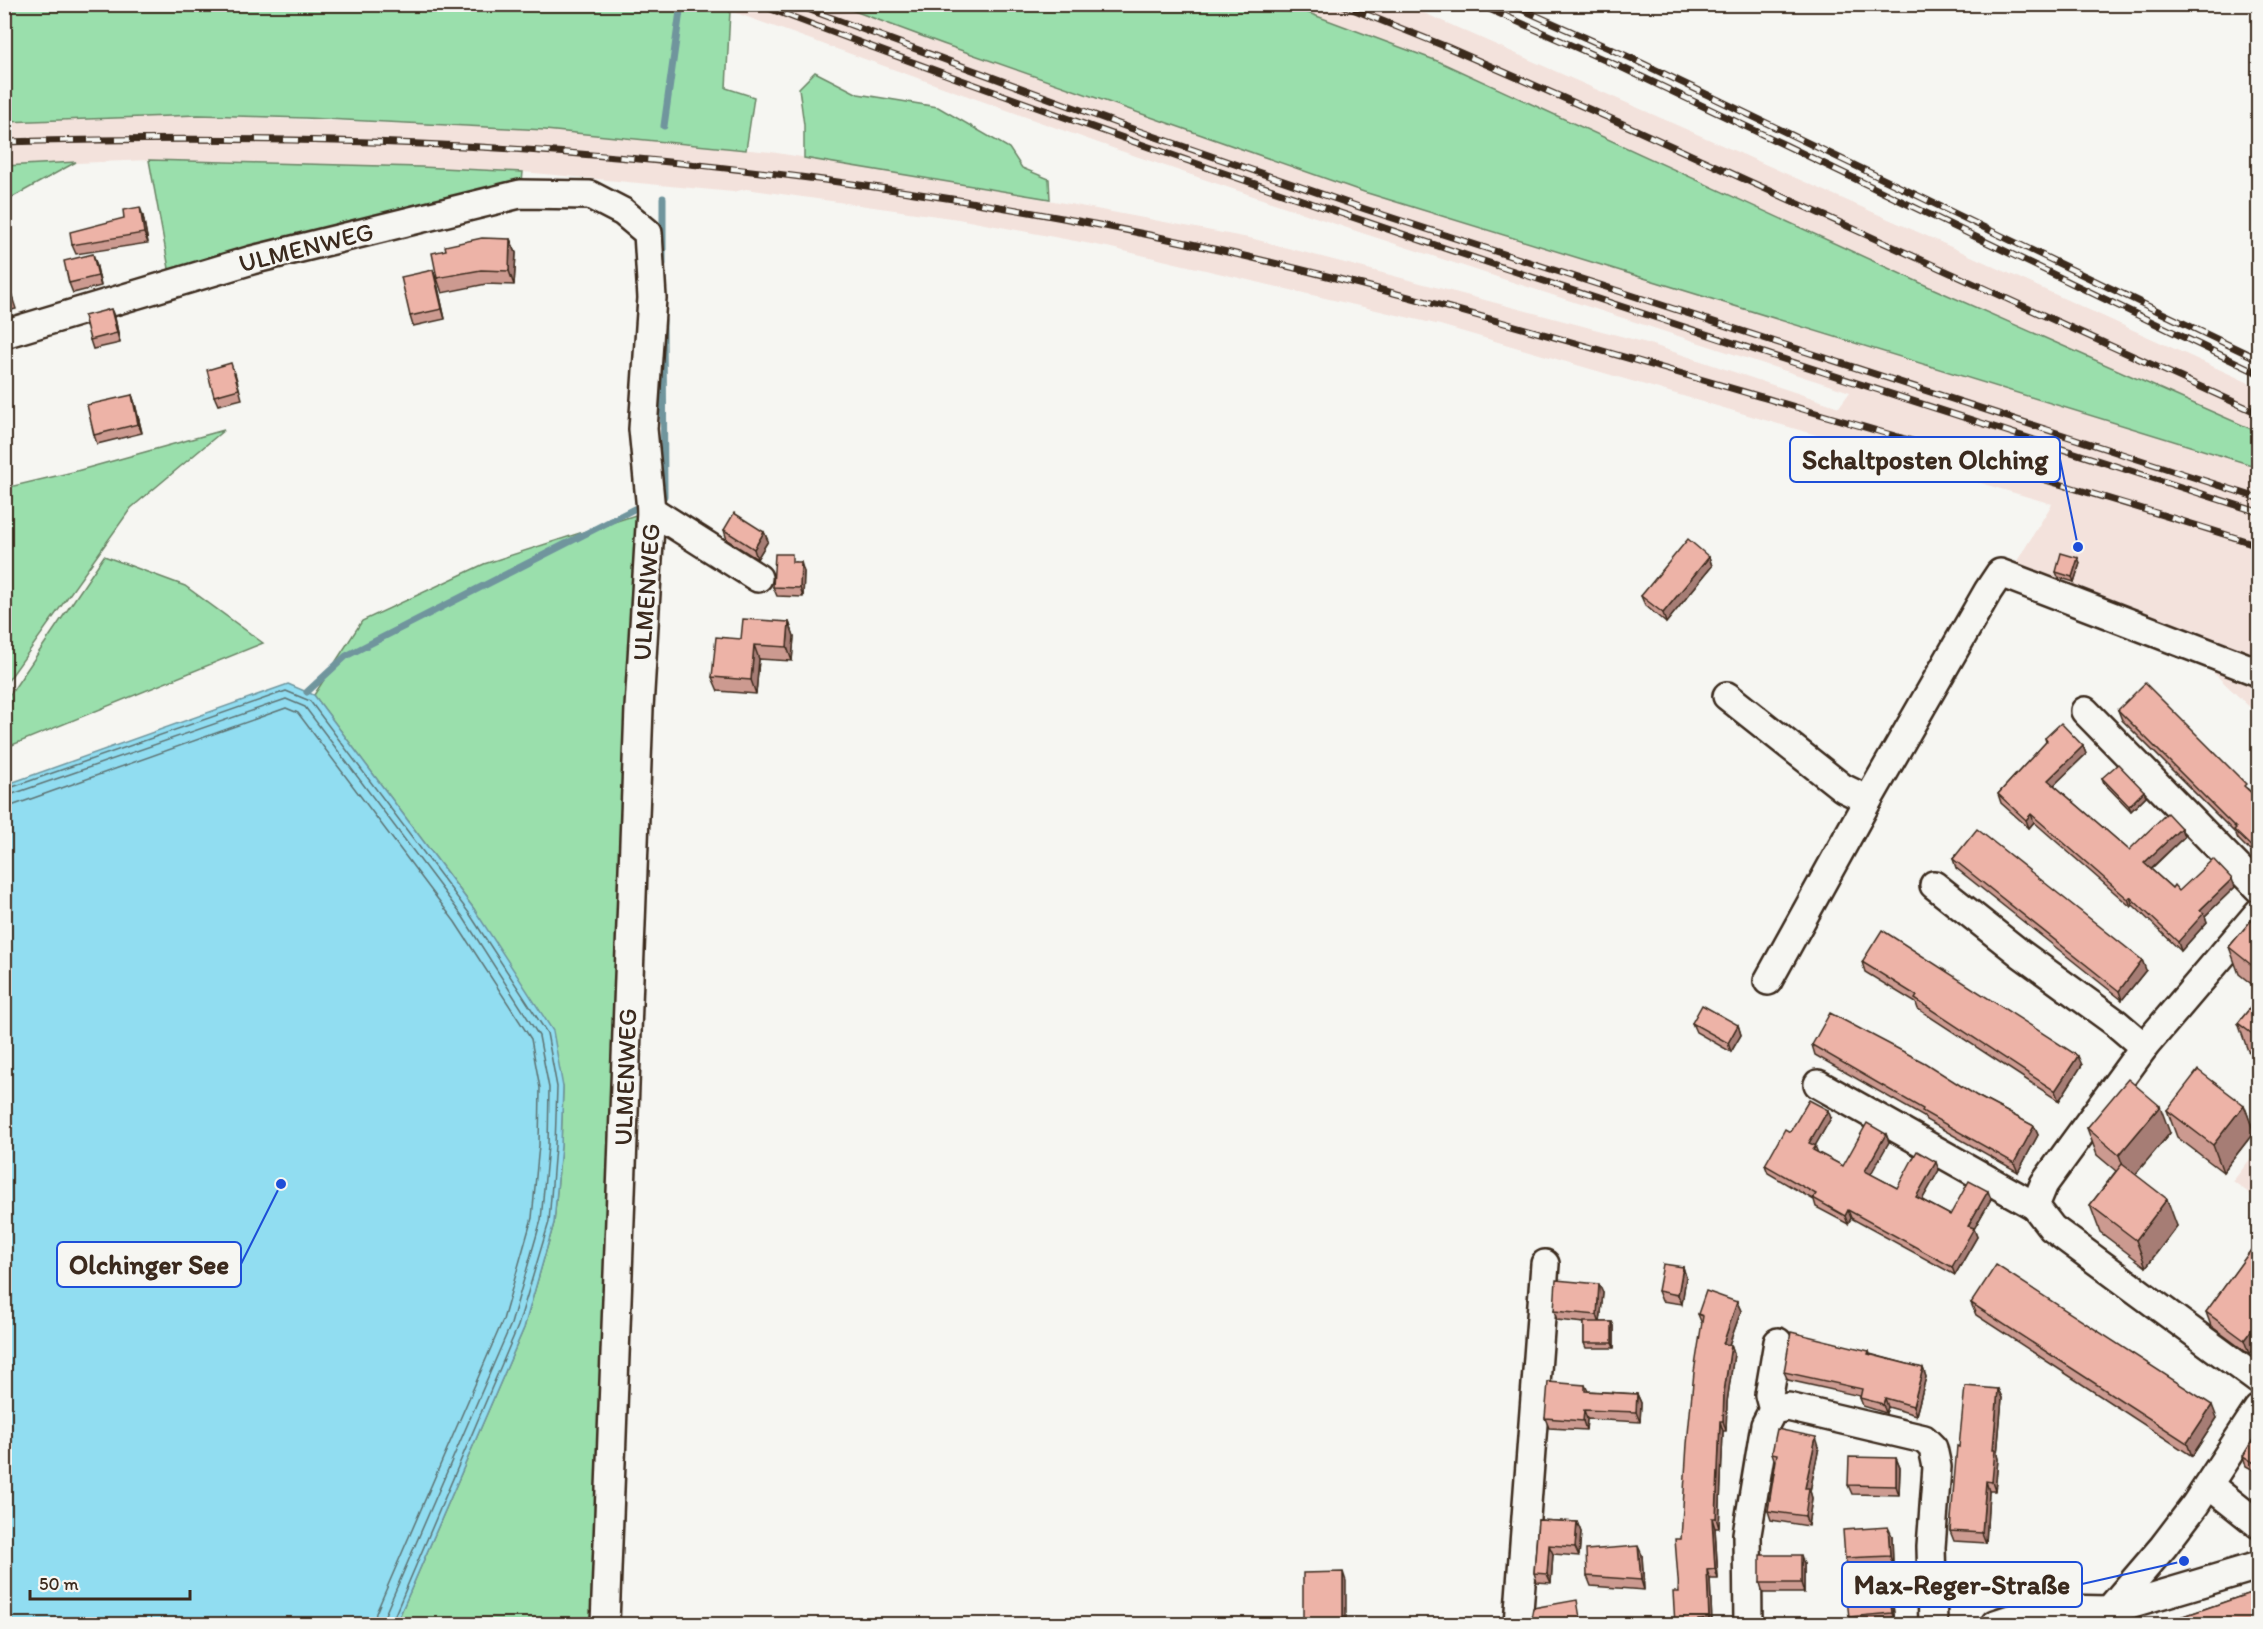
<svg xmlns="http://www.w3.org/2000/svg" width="2263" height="1629" font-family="Itim,sans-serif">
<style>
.built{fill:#f3e2dc}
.green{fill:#9adfac;stroke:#6a8465;stroke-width:1.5}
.water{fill:#91ddf1;stroke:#6f959d;stroke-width:1.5}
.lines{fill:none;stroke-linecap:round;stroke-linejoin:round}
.shore{stroke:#5d7272;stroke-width:1.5}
.stream{stroke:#6f959d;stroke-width:7}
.minor-casing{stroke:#3b2a1e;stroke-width:32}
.minor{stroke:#f6f6f2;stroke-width:27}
.rail-casing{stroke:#3b2a1e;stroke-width:7}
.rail{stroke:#f6f6f2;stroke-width:4.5;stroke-dasharray:14;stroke-linecap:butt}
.wall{fill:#cc9a90;stroke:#3b2a1e;stroke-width:1.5}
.shaded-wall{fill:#a67d75;stroke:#3b2a1e;stroke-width:1.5}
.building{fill:#edb3a7;stroke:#3b2a1e;stroke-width:1.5}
.labels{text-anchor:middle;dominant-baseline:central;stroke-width:4.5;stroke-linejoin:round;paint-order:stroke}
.street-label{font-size:26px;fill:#3b2a1e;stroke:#f6f6f2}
.leader{fill:none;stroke:#1d4ed8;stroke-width:2}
.callout-dot{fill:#1d4ed8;stroke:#f6f6f2;stroke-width:2}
.callout{fill:#f6f6f2;stroke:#1d4ed8;stroke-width:2}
.callout-label{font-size:27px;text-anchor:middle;font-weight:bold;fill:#3b2a1e}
</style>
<rect width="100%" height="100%" fill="#f6f6f2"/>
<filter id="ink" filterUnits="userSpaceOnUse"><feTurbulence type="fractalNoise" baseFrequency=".0167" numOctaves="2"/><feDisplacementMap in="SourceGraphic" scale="12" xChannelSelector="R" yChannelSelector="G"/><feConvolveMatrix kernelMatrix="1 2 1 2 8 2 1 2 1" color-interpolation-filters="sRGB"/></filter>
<g filter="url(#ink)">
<g class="built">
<path d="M714,5H838L943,44L1133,110L1978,381L2258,467V662L2014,566L2052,504L1440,325L1107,247L958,219L746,189L733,192L523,172L421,167L149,160L5,166V122L198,115L545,130L771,152L970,185L1254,239L1647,343L1839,407L1850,392L1359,232L1118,150Z"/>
<path d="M1287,5H1406L1938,241L2258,387V432L1925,285L1440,62Z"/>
<path d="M2201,661L2258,682V715Z"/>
<path d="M2258,1149V1200L2233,1181Z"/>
</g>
<g class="green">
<path d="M4,5H714L730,11L726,88L754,97L746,150L545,130L305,118L198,115L5,122Z"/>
<path d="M838,5H1287L1440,62L1925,285L2258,432V467L1364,192L943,44Z"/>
<path d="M815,72L858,94L938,107L1009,148L1022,168L1049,179L1050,199L804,158V125L799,88Z"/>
<path d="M149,160L421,167L523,172L522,183L170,274Z"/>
<path d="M76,162L11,198L5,199V166Z"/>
<path d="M224,430L131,508L5,685V488L73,472Z"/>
<path d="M651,510L605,1624H396L524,1328L554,1223L561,1146L563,1087L474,909L314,695L362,621L484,564Z"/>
<path d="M104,556L185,586L263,643L5,748V702Z"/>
</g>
<path class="water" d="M288,684L314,695L474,909L553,1031L563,1087L561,1146L554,1223L524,1328L396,1624H5V785Z"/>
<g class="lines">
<g class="shore">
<path d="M4,790L286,691L310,701L469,913L547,1033L557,1087L555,1146L549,1222L518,1326L391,1624"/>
<path d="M4,797L286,699L305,707L463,917L539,1036L549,1088L548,1146L541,1220L511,1324L384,1617L383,1624"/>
<path d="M4,806L14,805L286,708L298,713L455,922L531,1039L540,1088L539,1145L532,1218L503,1320L376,1613L374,1624"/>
</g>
<g class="stream">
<path d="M664,126L681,4"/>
<path d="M663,198V264"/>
<path d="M663,320L664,496"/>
<path d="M307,692L346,656L634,509"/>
</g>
<defs>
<g id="minor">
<path d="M4,334L252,260L520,194L590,195L623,212L648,233L652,298L643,429L651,510L639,708L605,1624"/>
<path d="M651,510L758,578"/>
<path d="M1727,696L1843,788L1868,800"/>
<path d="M2085,711L2258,888"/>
<path d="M1934,885L2021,954L2116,1023L2144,1047"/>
<path d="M2258,913L2144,1047L2044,1184L2035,1206L2052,1228L2258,1380"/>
<path d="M1768,981L1868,800L1988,591L2000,573L2258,672"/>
<path d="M1818,1084L2035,1206"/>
<path d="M1773,1410L1769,1395L1778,1342"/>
<path d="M2209,1485L2258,1524"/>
<path d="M2109,1610L2163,1547L2195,1505L2258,1409"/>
<path d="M1518,1624L1545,1264"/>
<path d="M1748,1624L1747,1534L1765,1425L1773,1410L1788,1407L1924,1439L1933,1448L1937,1467L1931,1547L1933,1624"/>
<path d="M1995,1624L2019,1616L2060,1609L2109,1610L2258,1566"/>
</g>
</defs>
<use href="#minor" class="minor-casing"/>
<use href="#minor" class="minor"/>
<defs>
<g id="rail">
<path d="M758,4C1251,193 1756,350 2258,512"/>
<path d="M794,4L1127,127L1365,209L2258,498"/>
<path d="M1340,4L1447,47L1623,124L2258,413"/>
<path d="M1478,4L1625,69L1783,144L2258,373"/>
<path d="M1510,4L1631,58L2258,359"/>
<path d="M4,142C143,138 282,138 421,144C652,154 883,183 1110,227C1338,272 1559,338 1782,403C1941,450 2101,494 2258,545"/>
</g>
</defs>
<use href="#rail" class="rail-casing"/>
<use href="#rail" class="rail"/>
</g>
<g class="wall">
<path d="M143,216L148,243L76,254L72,245Z"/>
<path d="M510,239L516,253L514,285L486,284L442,293L437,278Z"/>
<path d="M96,263L101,286L73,293L69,283Z"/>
<path d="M433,270L436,279L445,319L413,326L410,316Z"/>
<path d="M4,272L16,309L4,312Z"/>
<path d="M115,318L120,343L93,349L90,340Z"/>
<path d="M235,373L242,399L218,405L214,396Z"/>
<path d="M132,395L135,404L142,433L97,444L94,435Z"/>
<path d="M724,530L764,532L768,541L757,559L727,540Z"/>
<path d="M1709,557L1712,566L1666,623L1645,605L1641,596Z"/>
<path d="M2078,558L2080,563L2074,582L2058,577L2056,572Z"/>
<path d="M795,562L804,572L803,597L777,596L773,587Z"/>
<path d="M789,622L794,636L792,661L759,659L756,694L718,691L712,677L741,639Z"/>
<path d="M2118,710L2248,789L2259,800V860L2238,839L2236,834L2122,720Z"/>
<path d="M2045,738L2083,746L2086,754L2054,785L2129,850L2181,828L2184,837L2151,869L2172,888L2179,891L2235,887L2205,916L2207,922L2181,951L2133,905L2131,907L2034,822L2029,828L2001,803L1998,794L2046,742Z"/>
<path d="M2102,778L2144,791L2146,796L2131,811L2104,783Z"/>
<path d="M1953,859L2142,960L2146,970L2122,1000L1956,868Z"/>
<path d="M2259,911V990L2239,974L2229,947Z"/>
<path d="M1862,962L2082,1065L2059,1101L1918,1009L1916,1003L1865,972Z"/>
<path d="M2259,997V1059L2248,1051L2238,1023Z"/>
<path d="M1692,1023L1738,1025L1741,1035L1731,1052L1696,1032Z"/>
<path d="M1812,1045L1977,1096L2034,1126L2038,1135L2018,1172L1926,1120L1924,1117L1815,1055Z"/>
<path d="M2244,1105L2254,1132L2223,1172L2177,1137L2167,1110Z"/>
<path d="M1831,1118L1815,1146L1818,1153L1843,1166L1886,1134L1889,1142L1870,1174L1897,1188L1939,1170L1922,1200L1950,1215L1991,1199L1974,1229L1977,1237L1955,1275L1851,1218L1848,1224L1816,1207L1814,1200L1768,1173L1765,1165L1790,1132Z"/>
<path d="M2087,1128L2170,1133L2135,1174L2177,1226L2146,1267L2100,1232L2090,1205L2116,1171L2097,1155Z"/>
<path d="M2259,1239V1341L2249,1354L2211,1326L2206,1312Z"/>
<path d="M1683,1267L1686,1277L1682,1304L1662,1301L1658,1291Z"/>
<path d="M1603,1293L1600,1322H1612L1614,1326V1348H1586L1584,1343V1323L1557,1320L1554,1311Z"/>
<path d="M1737,1302L1741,1311L1729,1345H1731L1734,1354L1727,1402L1726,1431H1723L1719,1528H1715L1718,1579H1710L1712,1624H1675L1702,1324L1698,1314Z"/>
<path d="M1971,1303L2217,1418L2192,1456L1976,1315Z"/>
<path d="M1869,1351L1870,1354L1923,1368L1926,1377L1916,1415L1888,1407L1886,1413L1863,1406L1860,1398V1396L1788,1380L1784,1372Z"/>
<path d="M1585,1385L1588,1391L1637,1394L1641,1403L1640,1422L1587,1419L1586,1430L1549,1428L1545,1418Z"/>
<path d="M1998,1389L2002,1398L1997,1455L1998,1459L1995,1491H1989L1986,1543L1954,1541L1950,1531L1959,1447Z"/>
<path d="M2259,1430V1473L2246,1466L2243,1456Z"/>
<path d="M1819,1447L1810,1491L1812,1498L1808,1526L1771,1520L1768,1511L1775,1462L1772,1453Z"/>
<path d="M1896,1458L1900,1468L1899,1495L1852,1494L1848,1485Z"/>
<path d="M1538,1520L1577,1522L1581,1532L1579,1556L1553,1554L1551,1583L1537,1582L1534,1573Z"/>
<path d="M1892,1536L1893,1565L1848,1568L1845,1558Z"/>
<path d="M1642,1555L1644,1590L1591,1586L1587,1576Z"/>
<path d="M1804,1564V1593H1763L1760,1583Z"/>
<path d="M2259,1590V1624H2161Z"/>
<path d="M1892,1596L1895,1623L1875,1624H1851L1849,1617Z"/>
</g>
<g class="shaded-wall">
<path d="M140,207L143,216L148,243L144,233Z"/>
<path d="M510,239L516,253L514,285L509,271Z"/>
<path d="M93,254L96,263L101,286L98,276Z"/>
<path d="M433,270L436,279L445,319L442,309Z"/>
<path d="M111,309L115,318L120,343L117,333Z"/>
<path d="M132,395L135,404L142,433L138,424Z"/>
<path d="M764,532L768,541L757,559L754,549Z"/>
<path d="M1709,557L1712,566L1666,623L1663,613Z"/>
<path d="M2078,558L2080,563L2074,582L2072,577Z"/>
<path d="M801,562L804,572L803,597L800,588Z"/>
<path d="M789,622L794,636L792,661L787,647Z"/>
<path d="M754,645L759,659L756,694L751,680Z"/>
<path d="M2083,746L2086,754L2051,788L2048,780Z"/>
<path d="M2144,791L2146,796L2131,811L2129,806Z"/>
<path d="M2031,814L2034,822L2029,828L2026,820Z"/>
<path d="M2181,828L2184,837L2147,872L2144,863Z"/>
<path d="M2232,879L2235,887L2205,916L2207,922L2181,951L2178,942L2200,910Z"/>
<path d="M2130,897L2133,905L2131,907L2128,899Z"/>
<path d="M2142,960L2146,970L2122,1000L2119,991Z"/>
<path d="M1738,1025L1741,1035L1731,1052L1728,1043Z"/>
<path d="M2078,1056L2082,1065L2059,1101L2055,1091Z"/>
<path d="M2244,1105L2254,1132L2223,1172L2213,1145Z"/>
<path d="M2160,1106L2170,1133L2129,1182L2119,1155Z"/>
<path d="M1828,1110L1831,1118L1812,1151L1809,1143Z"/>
<path d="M2034,1126L2038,1135L2018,1172L2014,1163Z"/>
<path d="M1886,1134L1889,1142L1868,1179L1865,1171Z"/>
<path d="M1936,1162L1939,1170L1919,1205L1916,1197Z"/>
<path d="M1988,1191L1991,1199L1974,1229L1977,1237L1955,1275L1952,1267L1968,1226Z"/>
<path d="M2167,1199L2177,1226L2146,1267L2136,1240Z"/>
<path d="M1848,1210L1851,1218L1848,1224L1845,1216Z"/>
<path d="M1683,1267L1686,1277L1682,1304L1678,1295Z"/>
<path d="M1599,1284L1603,1293L1600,1324L1597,1315Z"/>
<path d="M1737,1302L1741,1311L1726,1353L1723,1344Z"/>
<path d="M2259,1320V1341L2249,1354L2244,1340Z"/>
<path d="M1612,1322L1614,1326V1348L1612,1343Z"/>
<path d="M1731,1345L1734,1354L1727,1402L1726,1431L1723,1421L1724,1392Z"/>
<path d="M1923,1368L1926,1377L1916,1415L1913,1406Z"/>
<path d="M1998,1389L2002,1398L1997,1455L1998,1459L1995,1491L1992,1482L1993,1450Z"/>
<path d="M1637,1394L1641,1403L1640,1422L1636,1412Z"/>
<path d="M1885,1398L1888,1407L1886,1413L1883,1404Z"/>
<path d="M2212,1405L2217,1418L2192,1456L2187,1443Z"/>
<path d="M1584,1410L1587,1419L1586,1430L1583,1421Z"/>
<path d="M1720,1421L1723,1431L1719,1528L1716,1518Z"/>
<path d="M1816,1437L1819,1447L1810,1491L1812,1498L1808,1526L1805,1516V1488Z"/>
<path d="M1896,1458L1900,1468L1899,1495L1896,1486Z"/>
<path d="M1986,1481L1989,1491L1986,1543L1982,1533Z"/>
<path d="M1712,1518L1715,1528L1718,1579L1715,1569Z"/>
<path d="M1577,1522L1581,1532L1579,1556L1575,1547Z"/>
<path d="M1888,1527L1892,1536L1893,1565L1890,1556Z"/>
<path d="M1549,1545L1553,1554L1551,1583L1547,1574Z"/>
<path d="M1638,1546L1642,1555L1644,1590L1641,1580Z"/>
<path d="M1801,1555L1804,1564V1593L1801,1583Z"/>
<path d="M1707,1570L1710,1579L1712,1624H1711L1709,1619Z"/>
<path d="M1343,1572L1346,1581V1624H1343Z"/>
<path d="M1889,1587L1892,1596L1895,1623L1892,1613Z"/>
</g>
<g class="building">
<path d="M140,207L144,233L72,245L70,232L124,218L123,210Z"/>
<path d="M482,238L510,239L509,271L481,270L437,278L432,253L446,250L445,246Z"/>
<path d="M93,254L98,276L69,283L64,261Z"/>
<path d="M433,270L442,309L410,316L401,277Z"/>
<path d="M4,272L13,299L4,301Z"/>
<path d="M111,309L117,333L90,340L84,316Z"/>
<path d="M231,363L239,389L214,396L207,370Z"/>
<path d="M132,395L138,424L94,435L87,405Z"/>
<path d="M734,513L764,532L754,549L724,530Z"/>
<path d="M1688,539L1709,557L1663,613L1641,596Z"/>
<path d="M2061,553L2078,558L2072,577L2056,572Z"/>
<path d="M775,554H792V562H801L800,588L773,587Z"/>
<path d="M743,619L789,622L787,647L754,645L751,680L712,677L716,637L741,639Z"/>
<path d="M2145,683L2246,784L2244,786L2259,800V852L2258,853L2234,830L2236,828L2118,710Z"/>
<path d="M2061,723L2083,746L2048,780L2129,850L2167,813L2181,828L2144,863L2172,888L2174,885L2179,891L2213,859L2232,879L2200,910L2204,913L2178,942L2130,897L2128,899L2031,814L2026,820L1998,794L2047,741L2045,738Z"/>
<path d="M2118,764L2144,791L2129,806L2102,778Z"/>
<path d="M1977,829L2142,960L2119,991L1953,859Z"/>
<path d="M2259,911V971L2229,947Z"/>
<path d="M1882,930L2078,1056L2055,1091L1915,999L1917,996L1862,962Z"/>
<path d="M2259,997V1039L2238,1023Z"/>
<path d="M1702,1005L1738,1025L1728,1043L1692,1023Z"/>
<path d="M1830,1013L1925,1063L1977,1096L2034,1126L2014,1163L1922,1111L1923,1109L1812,1045Z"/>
<path d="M2198,1070L2244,1105L2213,1145L2167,1110Z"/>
<path d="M2128,1079L2160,1106L2119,1155L2087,1128Z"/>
<path d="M1809,1100L1828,1110L1809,1143L1816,1146L1813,1150L1843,1166L1867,1123L1886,1134L1865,1171L1897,1188L1917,1151L1936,1162L1916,1197L1950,1215L1969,1181L1988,1191L1968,1226L1974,1228L1952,1267L1848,1210L1845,1216L1813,1198L1816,1194L1765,1165L1785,1129L1790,1132Z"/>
<path d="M2122,1164L2167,1199L2136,1240L2090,1205Z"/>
<path d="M2259,1239V1320L2244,1340L2206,1312Z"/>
<path d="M1663,1264L1683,1267L1678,1295L1658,1291Z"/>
<path d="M1996,1265L2212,1405L2187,1443L1971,1303Z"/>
<path d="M1556,1280L1599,1284L1597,1315L1554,1311Z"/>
<path d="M1706,1291L1737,1302L1723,1344L1731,1345L1724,1392L1723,1421H1720L1716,1518H1712L1715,1569L1707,1570L1709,1619L1698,1620L1699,1624H1675L1673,1592H1679L1675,1539H1681L1687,1444L1694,1372L1703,1316L1698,1314Z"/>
<rect x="1584" y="1322" width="28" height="21"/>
<path d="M1791,1332L1869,1351L1868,1354L1923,1368L1913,1406L1885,1398L1883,1404L1860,1398L1862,1389L1784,1372Z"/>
<path d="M1548,1382L1585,1385V1391L1637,1394L1636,1412L1584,1410L1583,1421L1545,1418Z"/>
<path d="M1965,1386L1998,1389L1993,1450H1995L1992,1482L1986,1481L1982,1533L1950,1531L1957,1446L1959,1447Z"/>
<path d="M1777,1429L1816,1437L1805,1488H1809L1805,1516L1768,1511L1777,1454L1772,1453Z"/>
<path d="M2259,1430V1466L2243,1456Z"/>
<path d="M1849,1457L1896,1458V1486L1848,1485Z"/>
<path d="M1538,1520L1577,1522L1575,1547L1549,1545L1547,1574L1534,1573Z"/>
<path d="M1888,1527L1890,1556L1845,1558L1843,1530Z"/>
<path d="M1638,1546L1641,1580L1587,1576L1586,1550Z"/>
<rect x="1760" y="1555" width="41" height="28"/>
<path d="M1343,1572V1624H1303V1573Z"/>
<path d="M1889,1587L1892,1613L1849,1617L1846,1591Z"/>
<path d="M2259,1590V1621L2248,1624H2161Z"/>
<path d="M1577,1600L1581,1624H1530L1533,1608Z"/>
<path d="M1800,1620V1624H1762Z"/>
</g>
</g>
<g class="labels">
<g class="street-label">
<text transform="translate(306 247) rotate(-14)">ULMENWEG</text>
<text transform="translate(646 592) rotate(-86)">ULMENWEG</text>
<text transform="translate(625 1077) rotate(-88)">ULMENWEG</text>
</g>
</g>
<path class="leader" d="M2078 547L2060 459M281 1184L241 1264M2184 1561L2082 1584"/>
<g class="callout-dot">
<circle cx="2078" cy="547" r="6"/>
<circle cx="281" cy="1184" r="6"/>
<circle cx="2184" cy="1561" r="6"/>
</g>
<g class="callout">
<rect x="1790" y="437" width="270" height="45" rx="6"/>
<rect x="57" y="1242" width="184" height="45" rx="6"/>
<rect x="1842" y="1562" width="240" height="45" rx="6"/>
</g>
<g class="callout-label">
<text x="1925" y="469">Schaltposten Olching</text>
<text x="149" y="1274">Olchinger See</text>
<text x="1962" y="1594">Max-Reger-Straße</text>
</g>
<rect width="2263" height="1629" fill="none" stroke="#f6f6f2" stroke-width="24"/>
<rect x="12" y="12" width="2239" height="1605" fill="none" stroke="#3b2a1e" stroke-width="2" filter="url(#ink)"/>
<path d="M30 1590v9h160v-9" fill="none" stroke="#3b2a1e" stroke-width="3"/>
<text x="39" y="1590" font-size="18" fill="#3b2a1e" stroke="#f6f6f2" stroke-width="4.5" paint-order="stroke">50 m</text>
</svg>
